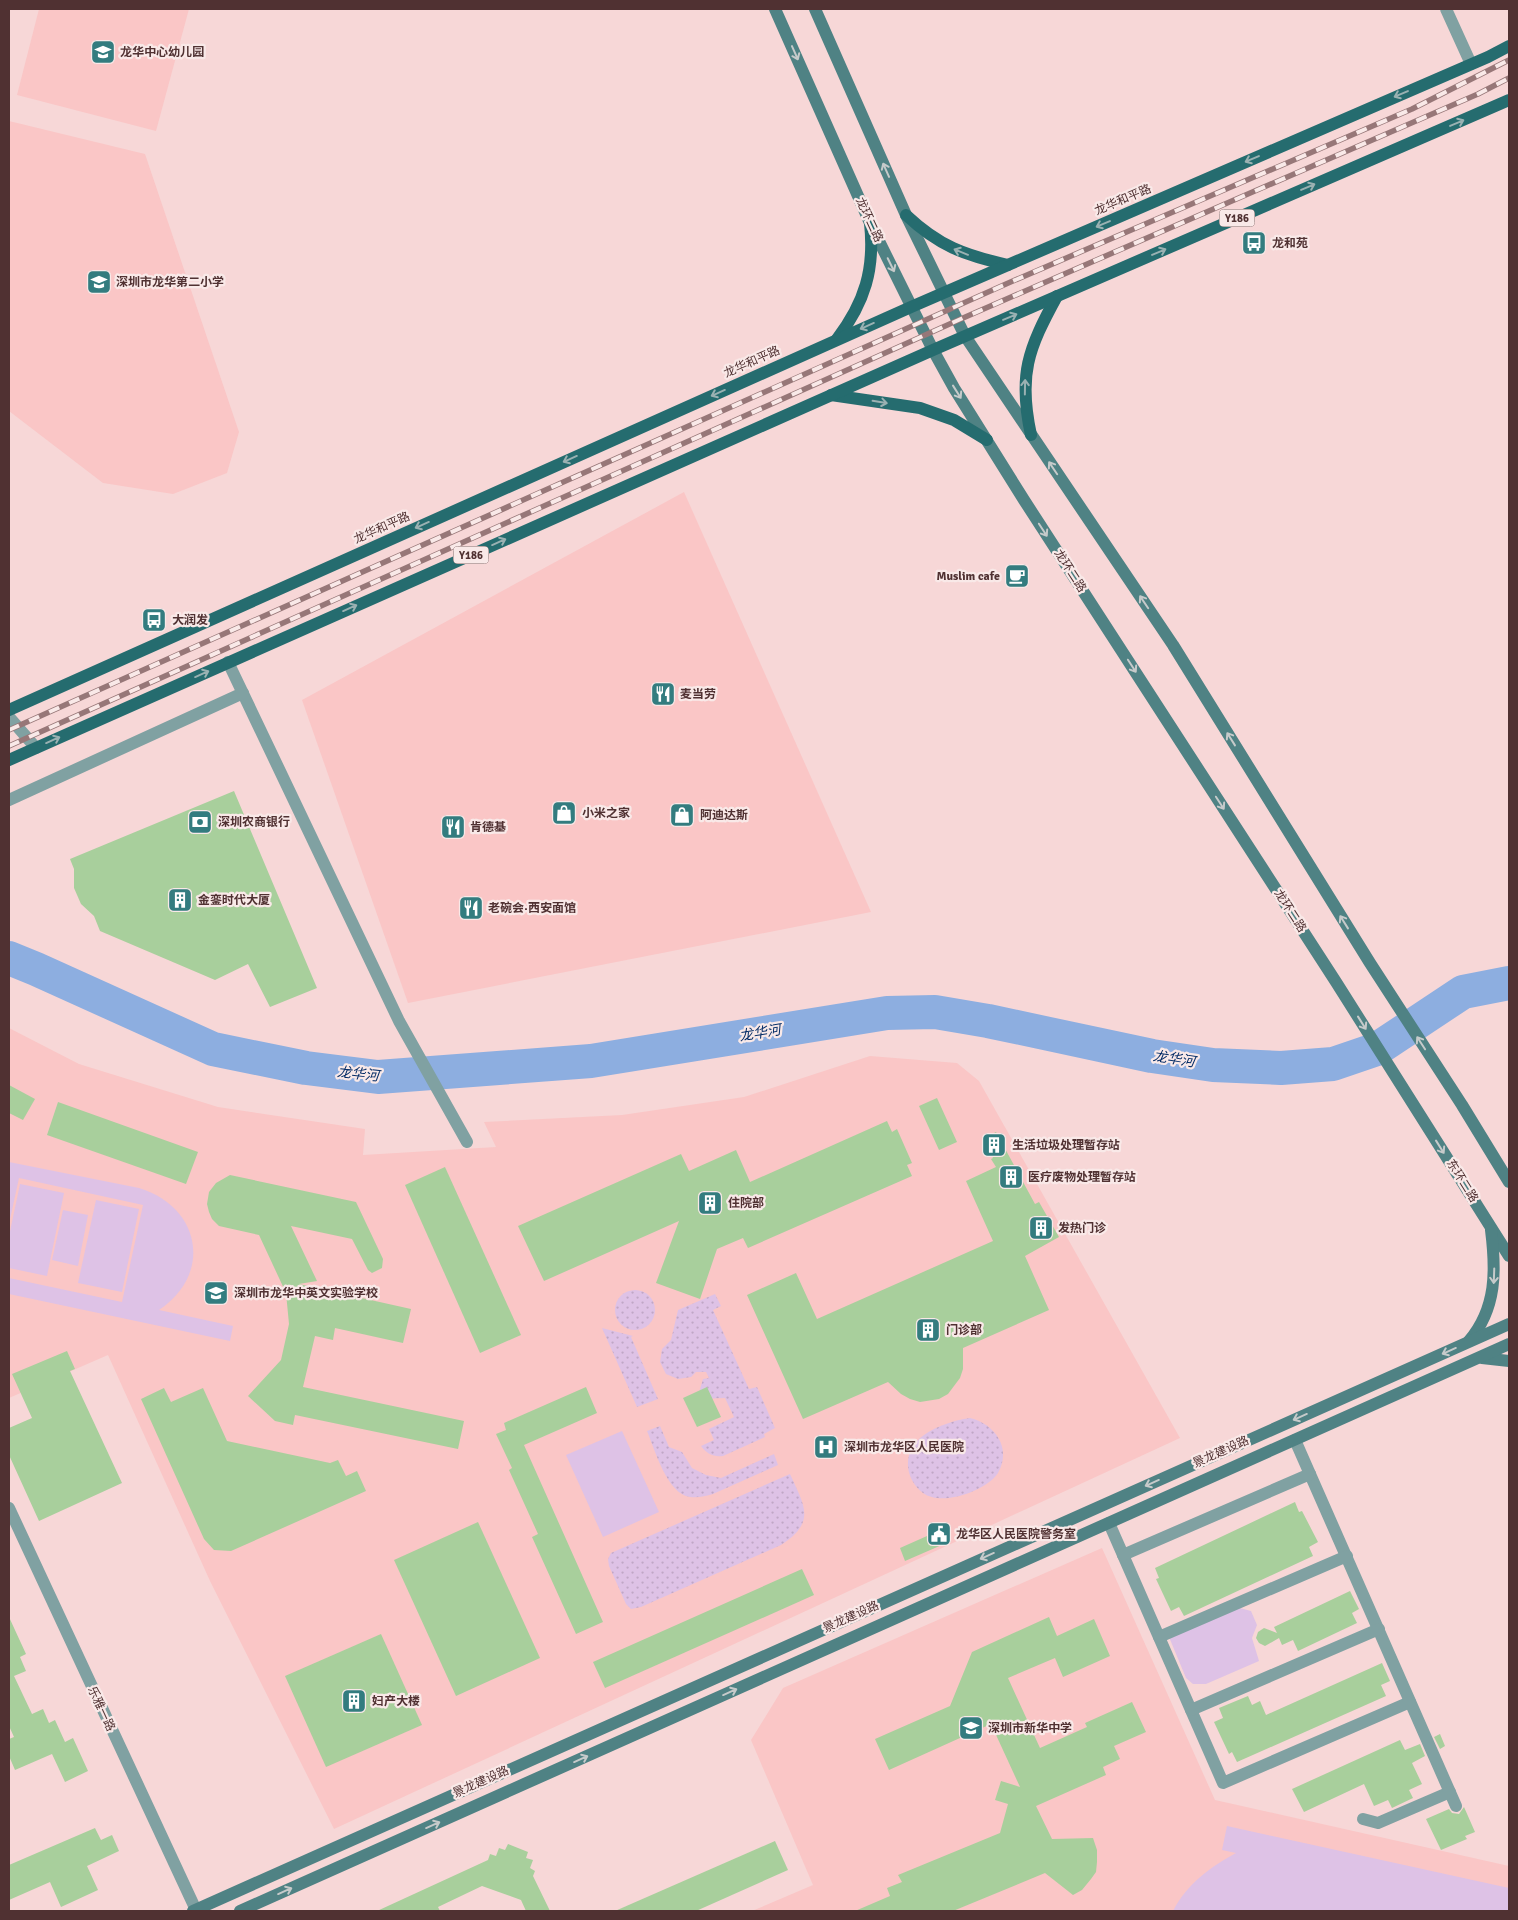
<svg xmlns="http://www.w3.org/2000/svg" width="1518" height="1920" font-family="Signika,'Noto Sans SC',sans-serif">
<style>
.built{fill:#fac6c6}
.grass{fill:url(#grass-dots)}
.park{fill:#dec2e6}
.lines{fill:none;stroke-linecap:round;stroke-linejoin:round}
.river{stroke:#8daee0;stroke-width:34}
.building{fill:#a8cf9c}
.minor{stroke:#80a1a2;stroke-width:12}
.tertiary{stroke:#80a1a2;stroke-width:12}
.secondary{stroke:#4f8284;stroke-width:12}
.primary{stroke:#256c6f;stroke-width:12}
.rail-casing{stroke:#977778;stroke-width:5.5}
.rail{stroke:#f9e9e8;stroke-width:4;stroke-dasharray:11;stroke-linecap:butt}
.oneway{stroke:#c6caca}
.oneway2{stroke:#9ab1b2}
.labels{text-anchor:middle;dominant-baseline:central;stroke-width:4.5;stroke-linejoin:round;paint-order:stroke}
.shield{fill:#f9e9e8;stroke:#836869;stroke-width:1}
.shield-label{font-size:11px;font-weight:bold;fill:#503132}
.poi-label{font-size:12px;font-weight:bold;fill:#503132;stroke:#f9e9e8;text-anchor:start}
.street-label{font-size:12px;fill:#503132;stroke:#f9e9e8}
.water-label{font-size:14px;font-style:italic;fill:#042c66;stroke:#f9e9e8}
</style>
<defs>
<pattern id="grass-dots" width="8" height="8" patternUnits="userSpaceOnUse" patternTransform="scale(1.25)"><rect width="8" height="8" fill="#dec2e6"/><path d="M2 2h.1M6 6h.1" fill="none" stroke="#c0a7c6" stroke-width="1.8" stroke-linecap="round"/></pattern>
</defs>
<rect width="100%" height="100%" fill="#f7d7d7"/>
<g class="built">
<path d="M39,9H189L156,131L17,95Z"/>
<path d="M9,121L145,154L239,432L227,473L173,494L103,483L9,411Z"/>
<path d="M684,492L871,912L408,1003L302,700Z"/>
<path d="M9,1028L79,1064L218,1107L365,1129L363,1155L496,1147L484,1122L622,1115L744,1097L870,1056L957,1063L979,1081L1180,1438L334,1829L210,1581L108,1355L9,1398Z"/>
<path d="M1102,1548L1215,1800L1509,1866V1911H752L813,1885L751,1740L783,1688Z"/>
</g>
<g class="grass">
<circle cx="635" cy="1310" r="20"/>
<path d="M715,1294L721,1306L713,1310L749,1389L757,1387L775,1428L764,1434L765,1437L723,1456C713,1457 707,1454 701,1446L714,1440L709,1429L734,1417L725,1398L697,1399L703,1379L709,1378L706,1372H696L691,1377L678,1379L666,1374L660,1362L662,1349L671,1340L678,1310Z"/>
<path d="M602,1328L633,1336L631,1337L658,1399L637,1407Z"/>
<path d="M970,1418C995,1424 1012,1448 998,1473C986,1491 942,1507 923,1493C906,1480 902,1456 918,1440C930,1428 954,1420 970,1418Z"/>
<path d="M660,1426L669,1447L682,1452L692,1468L706,1475L721,1478L774,1454L778,1465L713,1494C706,1496 698,1498 690,1497C667,1494 655,1450 647,1431Z"/>
<path d="M790,1474C804,1505 817,1522 781,1545L641,1607L631,1609L626,1604L609,1566L608,1559L611,1553Z"/>
</g>
<g class="park">
<path d="M9,1162L139,1188C201,1207 213,1274 159,1310L233,1326L230,1341L9,1294V1278L122,1302L143,1205L19,1178L9,1224Z"/>
<path d="M20,1184L64,1193L47,1276L9,1268V1236Z"/>
<path d="M96,1200L139,1209L122,1292L78,1283Z"/>
<path d="M63,1210L88,1215L78,1266L52,1260Z"/>
<path d="M622,1431L659,1512L603,1537L566,1455Z"/>
<path d="M1236,1607L1251,1611L1257,1625L1252,1638L1259,1661L1206,1684H1193L1186,1678L1169,1637Z"/>
<path d="M1227,1826L1509,1888V1911H1173C1187,1884 1210,1867 1236,1853L1222,1850Z"/>
</g>
<g class="lines">
<path class="river" d="M9,958L36,969L213,1049L306,1068L378,1077L591,1061L887,1013L935,1012L988,1021L1152,1056L1213,1065L1281,1068L1333,1064L1377,1049L1463,992L1509,983"/>
</g>
<g class="building">
<path d="M234,791L317,988L270,1007L248,964L215,980L100,931L94,916L81,904L74,888V869L70,859Z"/>
<path d="M9,1085L35,1099L23,1120L9,1113Z"/>
<path d="M937,1098L957,1142L939,1150L919,1106Z"/>
<path d="M58,1102L198,1152L186,1184L47,1135Z"/>
<path d="M887,1121L892,1132L897,1129L912,1163L907,1165L912,1176L748,1248L743,1238L717,1249L700,1299L656,1283L679,1221L544,1281L518,1226L681,1154L689,1171L736,1150L750,1182Z"/>
<path d="M996,1132L1035,1204L1039,1202L1059,1237L1025,1256L1049,1310L963,1348V1369L960,1378L948,1394L939,1399L920,1402L910,1399L901,1394L888,1382L803,1419L747,1295L796,1273L817,1319L993,1241L966,1181L996,1167L991,1159L993,1158L983,1139Z"/>
<path d="M445,1167L521,1335L480,1353L405,1185Z"/>
<path d="M230,1175L356,1202L383,1259L382,1268L372,1273L368,1270L352,1239L291,1226L317,1281L299,1284L411,1309L403,1343L335,1328L333,1340L315,1336L303,1387L464,1421L458,1449L295,1415L293,1425L275,1421L248,1396L281,1360L289,1324L286,1293L259,1235L219,1226L212,1219L209,1212L207,1204L209,1192L216,1183Z"/>
<path d="M67,1351L75,1369L70,1371L122,1483L39,1521L9,1455V1428L32,1418L12,1374Z"/>
<path d="M586,1387L597,1413L524,1445L603,1622L576,1634L532,1537L538,1534L509,1470L512,1468L496,1434L506,1430L504,1423Z"/>
<path d="M707,1387L721,1417L697,1427L683,1398Z"/>
<path d="M164,1388L171,1402L203,1388L227,1441L330,1463L338,1460L346,1476L357,1471L366,1491L231,1551L214,1550L204,1539L141,1399Z"/>
<path d="M1295,1502L1299,1512L1302,1511L1318,1542L1309,1547L1313,1556L1184,1616L1179,1607L1171,1611L1156,1579L1159,1578L1155,1568Z"/>
<path d="M478,1522L540,1658L456,1696L394,1560Z"/>
<path d="M945,1528L951,1541L905,1561L900,1548Z"/>
<path d="M802,1569L814,1595L605,1688L593,1662Z"/>
<path d="M1350,1591L1359,1609L1352,1613L1357,1623L1298,1651L1293,1640L1282,1645L1279,1638L1265,1646L1259,1643L1256,1638L1258,1632L1264,1628L1277,1633L1274,1627Z"/>
<path d="M9,1617L26,1654L20,1657L26,1671L14,1676L32,1714L43,1709L49,1723L55,1720L65,1742L73,1738L88,1771L65,1782L52,1754L15,1770L9,1756V1739L14,1737L9,1726Z"/>
<path d="M1049,1617L1057,1636L1094,1619L1110,1656L1063,1677L1055,1658L1008,1678L1040,1748L1087,1727L1085,1723L1132,1702L1146,1732L1114,1746L1120,1759L1103,1767L1106,1775L1036,1806L1052,1839L1093,1838L1097,1850V1862L1096,1872L1091,1879L1082,1890L1073,1895L1045,1873L953,1911H855L890,1896L887,1888L902,1882L898,1875L1000,1833L1008,1804L995,1800L1001,1781L1020,1787L991,1724L889,1770L875,1739L950,1706L972,1652Z"/>
<path d="M381,1634L422,1725L326,1767L285,1676Z"/>
<path d="M1382,1663L1390,1681L1381,1685L1386,1696L1237,1762L1232,1752L1229,1754L1214,1722L1223,1718L1219,1708L1248,1696L1252,1705L1260,1701L1266,1715Z"/>
<path d="M1440,1734L1445,1746L1440,1749L1434,1737Z"/>
<path d="M1400,1740L1405,1750L1420,1744L1425,1756L1412,1763L1422,1784L1409,1790L1413,1798L1392,1808L1388,1800L1374,1806L1364,1784L1304,1812L1292,1789Z"/>
<path d="M1464,1807L1475,1832L1465,1836L1467,1839L1441,1850L1426,1819L1449,1809L1452,1813L1459,1814Z"/>
<path d="M95,1828L101,1840L112,1835L119,1851L87,1866L98,1890L61,1907L50,1882L9,1900V1865Z"/>
<path d="M775,1841L788,1870L696,1911H615Z"/>
<path d="M508,1844L528,1852L526,1858L533,1860L530,1868L535,1871L533,1876L550,1911H526L521,1900L482,1886L438,1907L440,1911H377L488,1860L490,1854L496,1856L499,1848L505,1850Z"/>
</g>
<g class="lines">
<g class="minor">
<path d="M1446,9L1471,64"/>
<path d="M228,662L399,1021L467,1142"/>
<path d="M9,717L36,748"/>
<path d="M9,800L243,693"/>
<path d="M1295,1440L1456,1806"/>
<path d="M1109,1523L1223,1783L1410,1702"/>
<path d="M1123,1555L1310,1474"/>
<path d="M1159,1637L1347,1556"/>
<path d="M1191,1710L1379,1629"/>
<path d="M1363,1819L1378,1823L1450,1792"/>
</g>
<path class="tertiary" d="M9,1508L196,1910"/>
<g class="secondary">
<path d="M775,9L870,223L933,350L954,388L1024,500L1336,982L1509,1256"/>
<path d="M815,9L906,215L965,336L1173,645L1370,963L1462,1105L1509,1182"/>
<path d="M1469,1341C1497,1308 1496,1270 1491,1230"/>
<path d="M1482,1358L1509,1361"/>
<path d="M193,1911L1509,1324"/>
<path d="M240,1911L1509,1344"/>
</g>
<g class="primary">
<path d="M906,215C939,246 964,255 1008,265"/>
<path d="M837,339C865,302 875,269 870,223"/>
<path d="M831,395L920,408L954,420L987,440"/>
<path d="M1031,435C1018,375 1028,349 1057,296"/>
<path d="M9,710L911,307L1488,57L1509,46"/>
<path d="M9,760L933,350L1509,100"/>
</g>
<defs>
<g id="rail">
<path d="M9,730L1006,284L1412,109L1509,60"/>
<path d="M9,746L963,318L1478,94L1509,78"/>
</g>
</defs>
<use href="#rail" class="rail-casing"/>
<use href="#rail" class="rail"/>
</g>
<defs><path id="oneway-shaft" d="M-6 0H5M1.5-3L5.5 0L1.5 3" fill="none" stroke-width="1.6" stroke-linecap="round" stroke-linejoin="round" transform="scale(1.25)"/></defs>
<g class="oneway">
<use href="#oneway-shaft" transform="translate(795 53) rotate(66)"/>
<use href="#oneway-shaft" transform="translate(886 170) rotate(-114)"/>
<use href="#oneway-shaft" transform="translate(891 265) rotate(64)"/>
<use href="#oneway-shaft" transform="translate(957 392) rotate(58)"/>
<use href="#oneway-shaft" transform="translate(1053 468) rotate(-124)"/>
<use href="#oneway-shaft" transform="translate(1043 530) rotate(57)"/>
<use href="#oneway-shaft" transform="translate(1144 602) rotate(-124)"/>
<use href="#oneway-shaft" transform="translate(1132 666) rotate(57)"/>
<use href="#oneway-shaft" transform="translate(1231 739) rotate(-122)"/>
<use href="#oneway-shaft" transform="translate(1220 803) rotate(57)"/>
<use href="#oneway-shaft" transform="translate(1344 922) rotate(-122)"/>
<use href="#oneway-shaft" transform="translate(1362 1023) rotate(58)"/>
<use href="#oneway-shaft" transform="translate(1421 1043) rotate(-123)"/>
<use href="#oneway-shaft" transform="translate(1440 1147) rotate(58)"/>
<use href="#oneway-shaft" transform="translate(1494 1276) rotate(92)"/>
<use href="#oneway-shaft" transform="translate(1449 1351) rotate(156)"/>
<use href="#oneway-shaft" transform="translate(1300 1417) rotate(156)"/>
<use href="#oneway-shaft" transform="translate(1152 1483) rotate(156)"/>
<use href="#oneway-shaft" transform="translate(987 1556) rotate(156)"/>
<use href="#oneway-shaft" transform="translate(730 1692) rotate(-24)"/>
<use href="#oneway-shaft" transform="translate(581 1759) rotate(-24)"/>
<use href="#oneway-shaft" transform="translate(433 1825) rotate(-24)"/>
<use href="#oneway-shaft" transform="translate(285 1891) rotate(-24)"/>
</g>
<g class="oneway2">
<use href="#oneway-shaft" transform="translate(1401 94) rotate(157)"/>
<use href="#oneway-shaft" transform="translate(1457 123) rotate(-23)"/>
<use href="#oneway-shaft" transform="translate(1252 159) rotate(157)"/>
<use href="#oneway-shaft" transform="translate(1308 187) rotate(-23)"/>
<use href="#oneway-shaft" transform="translate(1103 224) rotate(157)"/>
<use href="#oneway-shaft" transform="translate(961 252) rotate(-158)"/>
<use href="#oneway-shaft" transform="translate(1159 252) rotate(-23)"/>
<use href="#oneway-shaft" transform="translate(1010 317) rotate(-23)"/>
<use href="#oneway-shaft" transform="translate(867 326) rotate(156)"/>
<use href="#oneway-shaft" transform="translate(1025 387) rotate(-89)"/>
<use href="#oneway-shaft" transform="translate(718 393) rotate(156)"/>
<use href="#oneway-shaft" transform="translate(880 402) rotate(9)"/>
<use href="#oneway-shaft" transform="translate(570 459) rotate(156)"/>
<use href="#oneway-shaft" transform="translate(422 525) rotate(156)"/>
<use href="#oneway-shaft" transform="translate(499 542) rotate(-24)"/>
<use href="#oneway-shaft" transform="translate(350 608) rotate(-24)"/>
<use href="#oneway-shaft" transform="translate(202 674) rotate(-24)"/>
<use href="#oneway-shaft" transform="translate(53 740) rotate(-24)"/>
</g>
<defs>
<symbol id="school-square" viewBox="-11 -11 22 22"><rect x="-9" y="-9" width="18" height="18" rx="4" fill="#337c7f" stroke="#f9e9e8"/><path d="M0-5L7-2L0 1L-7-2ZM-4 1L0 2.5L4 1V4Q0 6-4 4Z" fill="#fff"/></symbol>
<symbol id="bus-square" viewBox="-11 -11 22 22"><rect x="-9" y="-9" width="18" height="18" rx="4" fill="#337c7f" stroke="#f9e9e8"/><path d="M-5-6H5V4H4V6H2V4H-2V6H-4V4H-5ZM-3.5-4V0h7V-4ZM-3.5 1.2v1.5H-2V1.2ZM2 1.2v1.5H3.5V1.2Z" fill="#fff"/></symbol>
<symbol id="cafe-square" viewBox="-11 -11 22 22"><rect x="-9" y="-9" width="18" height="18" rx="4" fill="#337c7f" stroke="#f9e9e8"/><path d="M-5.5-4.5H6V0H3Q3 3.5 0 3.5H-2.5Q-5.5 3.5-5.5 0ZM3-3.2v2h1.7v-2ZM-6 4.5H4V6H-6Z" fill="#fff"/></symbol>
<symbol id="restaurant-square" viewBox="-11 -11 22 22"><rect x="-9" y="-9" width="18" height="18" rx="4" fill="#337c7f" stroke="#f9e9e8"/><path d="M-5-6h1v4h1v-4h1v4h1v-4h1v5L-1.5 .5V6h-2V.5L-5-1ZM5-6V6H3V1.5H1.5Q1.5-4 5-6Z" fill="#fff"/></symbol>
<symbol id="shop-square" viewBox="-11 -11 22 22"><rect x="-9" y="-9" width="18" height="18" rx="4" fill="#337c7f" stroke="#f9e9e8"/><path d="M-5-2.5h2.3a2.7 3.5 0 0 1 5.4 0H5L5.5 6h-11ZM-1.5-2.5h3a1.5 2.3 0 0 0-3 0Z" fill="#fff"/></symbol>
<symbol id="bank-square" viewBox="-11 -11 22 22"><rect x="-9" y="-9" width="18" height="18" rx="4" fill="#337c7f" stroke="#f9e9e8"/><path d="M-6-4H6V4H-6ZM0-2.3a2.3 2.3 0 1 0 0 4.6a2.3 2.3 0 1 0 0-4.6Z" fill="#fff"/></symbol>
<symbol id="building-square" viewBox="-11 -11 22 22"><rect x="-9" y="-9" width="18" height="18" rx="4" fill="#337c7f" stroke="#f9e9e8"/><path d="M-4-6H4V6H1V3H-1V6H-4ZM-2.5-4.3h1.7v1.8h-1.7ZM.8-4.3h1.7v1.8H.8ZM-2.5-1h1.7V.8h-1.7ZM.8-1h1.7V.8H.8Z" fill="#fff"/></symbol>
<symbol id="hospital-square" viewBox="-11 -11 22 22"><rect x="-9" y="-9" width="18" height="18" rx="4" fill="#337c7f" stroke="#f9e9e8"/><path d="M-5-5h3v3.5h4V-5h3V5h-3V1.5h-4V5h-3Z" fill="#fff"/></symbol>
<symbol id="civic-square" viewBox="-11 -11 22 22"><rect x="-9" y="-9" width="18" height="18" rx="4" fill="#337c7f" stroke="#f9e9e8"/><path d="M-.6-6.5H3V-4.5H.6V-3L4-1V1h2V6H-6V1h2V-1L-.6-3ZM-1.2 2.5V6h2.4V2.5Z" fill="#fff"/></symbol>
</defs>
<g fill-rule="evenodd">
<use href="#school-square" x="89" y="38" width="28" height="28"/>
<use href="#bus-square" x="1240" y="229" width="28" height="28"/>
<use href="#school-square" x="85" y="268" width="28" height="28"/>
<use href="#cafe-square" x="1003" y="562" width="28" height="28"/>
<use href="#bus-square" x="140" y="606" width="28" height="28"/>
<use href="#restaurant-square" x="649" y="680" width="28" height="28"/>
<use href="#shop-square" x="550" y="799" width="28" height="28"/>
<use href="#shop-square" x="668" y="801" width="28" height="28"/>
<use href="#bank-square" x="186" y="808" width="28" height="28"/>
<use href="#restaurant-square" x="439" y="813" width="28" height="28"/>
<use href="#building-square" x="166" y="886" width="28" height="28"/>
<use href="#restaurant-square" x="457" y="894" width="28" height="28"/>
<use href="#building-square" x="980" y="1131" width="28" height="28"/>
<use href="#building-square" x="997" y="1163" width="28" height="28"/>
<use href="#building-square" x="696" y="1189" width="28" height="28"/>
<use href="#building-square" x="1027" y="1214" width="28" height="28"/>
<use href="#school-square" x="202" y="1279" width="28" height="28"/>
<use href="#building-square" x="914" y="1316" width="28" height="28"/>
<use href="#hospital-square" x="812" y="1433" width="28" height="28"/>
<use href="#civic-square" x="925" y="1520" width="28" height="28"/>
<use href="#building-square" x="340" y="1687" width="28" height="28"/>
<use href="#school-square" x="957" y="1714" width="28" height="28"/>
</g>
<g class="labels">
<g class="shield">
<rect x="1219.5" y="209.5" width="35" height="17" rx="4"/>
<rect x="453.5" y="546.5" width="35" height="17" rx="4"/>
</g>
<g class="shield-label">
<text x="1237" y="218">Y186</text>
<text x="471" y="555">Y186</text>
</g>
<g class="poi-label">
<text x="120" y="52">龙华中心幼儿园</text>
<text x="1272" y="243">龙和苑</text>
<text x="116" y="282">深圳市龙华第二小学</text>
<text x="1000" y="576" text-anchor="end">Muslim cafe</text>
<text x="172" y="620">大润发</text>
<text x="680" y="694">麦当劳</text>
<text x="582" y="813">小米之家</text>
<text x="700" y="815">阿迪达斯</text>
<text x="218" y="822">深圳农商银行</text>
<text x="470" y="827">肯德基</text>
<text x="198" y="900">金銮时代大厦</text>
<text x="488" y="908">老碗会·西安面馆</text>
<text x="1012" y="1145">生活垃圾处理暂存站</text>
<text x="1028" y="1177">医疗废物处理暂存站</text>
<text x="728" y="1203">住院部</text>
<text x="1058" y="1228">发热门诊</text>
<text x="234" y="1293">深圳市龙华中英文实验学校</text>
<text x="946" y="1330">门诊部</text>
<text x="844" y="1447">深圳市龙华区人民医院</text>
<text x="956" y="1534">龙华区人民医院警务室</text>
<text x="372" y="1701">妇产大楼</text>
<text x="988" y="1728">深圳市新华中学</text>
</g>
<g class="street-label">
<text transform="translate(1123 200) rotate(-23)">龙华和平路</text>
<text transform="translate(869 220) rotate(65)">龙环二路</text>
<text transform="translate(752 362) rotate(-24)">龙华和平路</text>
<text transform="translate(382 528) rotate(-24)">龙华和平路</text>
<text transform="translate(1070 571) rotate(57)">龙环二路</text>
<text transform="translate(1290 911) rotate(57)">龙环二路</text>
<text transform="translate(1462 1181) rotate(58)">东环二路</text>
<text transform="translate(1221 1452) rotate(-24)">景龙建设路</text>
<text transform="translate(851 1617) rotate(-24)">景龙建设路</text>
<text transform="translate(101 1709) rotate(65)">乐雅一路</text>
<text transform="translate(481 1782) rotate(-24)">景龙建设路</text>
</g>
<g class="water-label">
<text transform="translate(760 1033) rotate(-9)">龙华河</text>
<text transform="translate(1174 1059) rotate(9)">龙华河</text>
<text transform="translate(358 1074) rotate(6)">龙华河</text>
</g>
</g>
<rect width="1518" height="1920" fill="none" stroke="#503132" stroke-width="20"/>
</svg>
